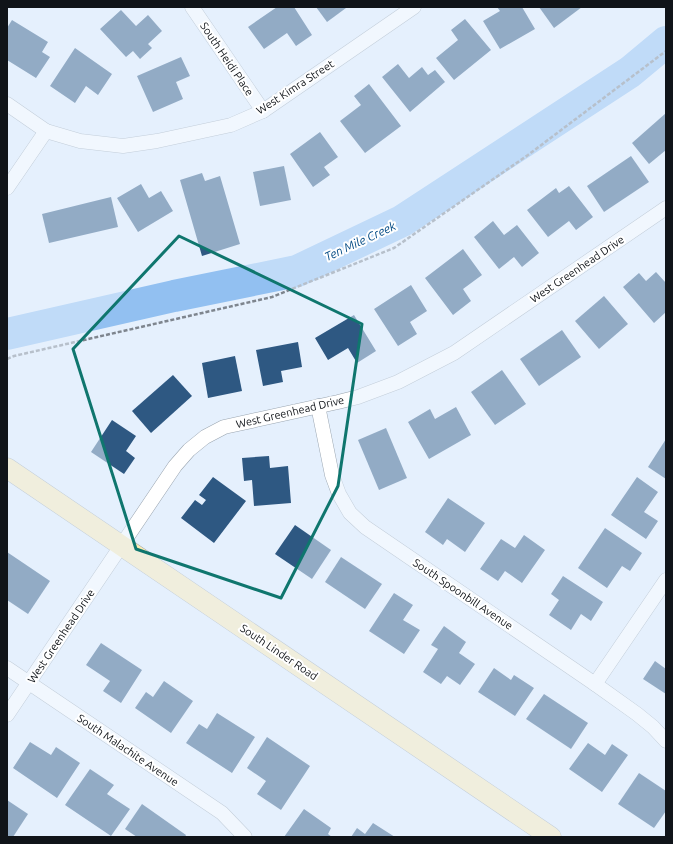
<svg xmlns="http://www.w3.org/2000/svg" width="673" height="844" font-family="Ubuntu,sans-serif">
<style>
.lines{fill:none;stroke-linecap:round;stroke-linejoin:round}
.river{stroke:#92c0f1;stroke-width:32}
.building{fill:#2e5882}
.street-casing{stroke:#9aa5b0;stroke-width:15}
.secondary-casing{stroke:#9aa5b0;stroke-width:21}
.path{stroke:#7e858e;stroke-width:2.5;stroke-dasharray:4 2;stroke-linecap:butt}
.street{stroke:#fff;stroke-width:14}
.secondary{stroke:#fdecb5;stroke-width:20}
.marked{fill:none;stroke:#0f766e;stroke-width:3;stroke-linejoin:round}
.labels{text-anchor:middle;dominant-baseline:central;stroke-width:4;stroke-linejoin:round;paint-order:stroke}
.street-label{font-size:11px;fill:#101419;stroke:#fff}
.water-label{font-size:12px;font-style:italic;fill:#024a84;stroke:#fff}
</style>
<rect width="100%" height="100%" fill="#e5f0fd"/>
<g class="lines">
<path class="river" d="M7,334L174,296L297,271L402,221L630,72L666,42"/>
</g>
<g class="building">
<path d="M277,7H294L312,35L296,46L287,33L264,49L248,27Z"/>
<path d="M316,7H345L346,8L327,22Z"/>
<path d="M497,7H522L535,29L500,49L483,21L500,11Z"/>
<path d="M539,7H582L554,28Z"/>
<path d="M121,10L136,26L148,15L162,31L148,44L152,48L140,59L133,51L126,57L100,29Z"/>
<path d="M465,19L491,50L454,80L436,58L458,40L451,30Z"/>
<path d="M12,20L48,42L42,52L50,57L36,78L7,60V28Z"/>
<path d="M75,48L112,74L98,95L86,86L75,103L50,86Z"/>
<path d="M181,57L190,76L176,82L183,99L153,112L137,76Z"/>
<path d="M398,64L409,78L422,67L428,75L435,70L445,82L410,112L382,77Z"/>
<path d="M369,84L401,126L365,153L340,121L361,105L354,96Z"/>
<path d="M666,113V150L649,164L632,143Z"/>
<path d="M320,132L338,157L324,167L330,175L313,187L290,154Z"/>
<path d="M631,156L649,182L604,212L587,186Z"/>
<path d="M284,166L291,200L260,206L253,172Z"/>
<path d="M202,173L205,181L220,176L240,244L202,256L180,180Z"/>
<path d="M141,184L149,198L161,191L173,211L138,232L117,198Z"/>
<path d="M569,186L593,217L576,230L569,221L548,237L527,210L556,188L559,193Z"/>
<path d="M111,197L118,227L49,243L42,214Z"/>
<path d="M493,221L504,235L517,225L539,253L522,267L514,257L499,269L474,237Z"/>
<path d="M463,249L482,275L463,289L471,301L453,315L425,278Z"/>
<path d="M656,272L666,283V312L654,323L623,287L639,273L646,281Z"/>
<path d="M411,285L427,311L410,322L417,334L398,346L374,309Z"/>
<path d="M604,296L628,324L599,349L575,321Z"/>
<path d="M354,315L376,351L357,363L348,348L328,360L315,338Z"/>
<path d="M562,330L581,357L539,386L520,359Z"/>
<path d="M298,342L302,367L281,371L283,382L263,386L256,350Z"/>
<path d="M235,356L242,391L208,398L202,363Z"/>
<path d="M502,370L526,404L495,425L471,392Z"/>
<path d="M173,375L192,396L151,433L132,411Z"/>
<path d="M456,407L471,435L429,459L408,422L430,409L435,419Z"/>
<path d="M112,420L136,436L126,451L135,458L124,474L91,452Z"/>
<path d="M386,428L407,478L379,490L358,440Z"/>
<path d="M666,439V479L648,467Z"/>
<path d="M269,456L270,468L288,466L291,503L254,506L252,480L244,481L242,458Z"/>
<path d="M213,477L246,501L214,543L181,518L195,500L202,505L206,500L199,495Z"/>
<path d="M637,477L658,492L644,512L658,521L646,539L611,515Z"/>
<path d="M448,498L485,523L465,552L447,539L443,545L425,532Z"/>
<path d="M295,525L331,550L312,579L275,554Z"/>
<path d="M605,528L642,553L630,571L622,566L607,588L578,568Z"/>
<path d="M524,535L545,550L522,583L505,571L498,581L480,569L501,539L515,548Z"/>
<path d="M7,552L50,581L28,614L7,600Z"/>
<path d="M341,557L382,584L365,609L325,582Z"/>
<path d="M563,576L603,602L591,621L581,614L571,630L549,615L559,600L551,594Z"/>
<path d="M394,593L413,605L403,620L420,630L404,654L369,631Z"/>
<path d="M444,626L466,642L459,653L475,664L460,685L447,676L441,684L423,672L438,649L431,645Z"/>
<path d="M101,643L142,670L121,703L103,691L110,681L86,665Z"/>
<path d="M655,661L666,669V694L643,679Z"/>
<path d="M494,668L511,680L514,675L534,688L515,716L478,692Z"/>
<path d="M164,681L193,701L171,733L135,708L146,692L153,697Z"/>
<path d="M544,694L588,723L571,749L526,719Z"/>
<path d="M217,713L255,737L232,773L186,743L199,724L207,729Z"/>
<path d="M267,737L310,766L281,810L257,794L266,781L247,768Z"/>
<path d="M30,742L51,755L56,747L80,763L57,798L13,768Z"/>
<path d="M588,743L605,755L612,744L628,755L602,792L569,769Z"/>
<path d="M90,769L114,785L107,794L130,809L111,836L65,805Z"/>
<path d="M639,773L666,791V811L654,828L618,804Z"/>
<path d="M7,800L28,814L13,837H7Z"/>
<path d="M142,804L186,835L185,837H137L125,829Z"/>
<path d="M304,809L331,828L328,834L332,837H284Z"/>
<path d="M373,823L395,837H351L357,828L365,834Z"/>
</g>
<g class="lines">
<defs>
<g id="street">
<path d="M192,7L263,111"/>
<path d="M7,104L46,131L80,141L123,146L157,141L231,125L263,111L414,7"/>
<path d="M7,188L46,131"/>
<path d="M318,406L332,475L339,494L350,513L365,527L595,684L637,714L653,727L666,741"/>
<path d="M7,668L222,813L245,837"/>
<path d="M595,684L666,580"/>
<path d="M7,715L175,466L189,450L205,437L224,427L338,402L358,397L398,382L454,353L666,208"/>
</g>
<path id="secondary" d="M7,468L551,837"/>
</defs>
<use href="#street" class="street-casing"/>
<use href="#secondary" class="secondary-casing"/>
<path class="path" d="M7,359L14,356L272,297L394,248L528,155L666,51"/>
<use href="#street" class="street"/>
<use href="#secondary" class="secondary"/>
</g>
<path d="M0 0H673V844H0ZM179,236L362,324L338,486L281,598L136,549L73,349Z" fill="#e5f0fd" fill-opacity=".55" fill-rule="evenodd"/>
<path class="marked" d="M179,236L362,324L338,486L281,598L136,549L73,349Z"/>
<g class="labels">
<g class="street-label">
<text transform="translate(227 59) rotate(56)">South Heidi Place</text>
<text transform="translate(295 87) rotate(-33)">West Kimra Street</text>
<text transform="translate(577 269) rotate(-34)">West Greenhead Drive</text>
<text transform="translate(290 412) rotate(-13)">West Greenhead Drive</text>
<text transform="translate(463 594) rotate(34)">South Spoonbill Avenue</text>
<text transform="translate(61 636) rotate(-56)">West Greenhead Drive</text>
<text transform="translate(279 652) rotate(34)">South Linder Road</text>
<text transform="translate(128 750) rotate(34)">South Malachite Avenue</text>
</g>
<g class="water-label">
<text transform="translate(360 241) rotate(-25)">Ten Mile Creek</text>
</g>
</g>
<rect width="673" height="844" fill="none" stroke="#101419" stroke-width="16"/>
</svg>
